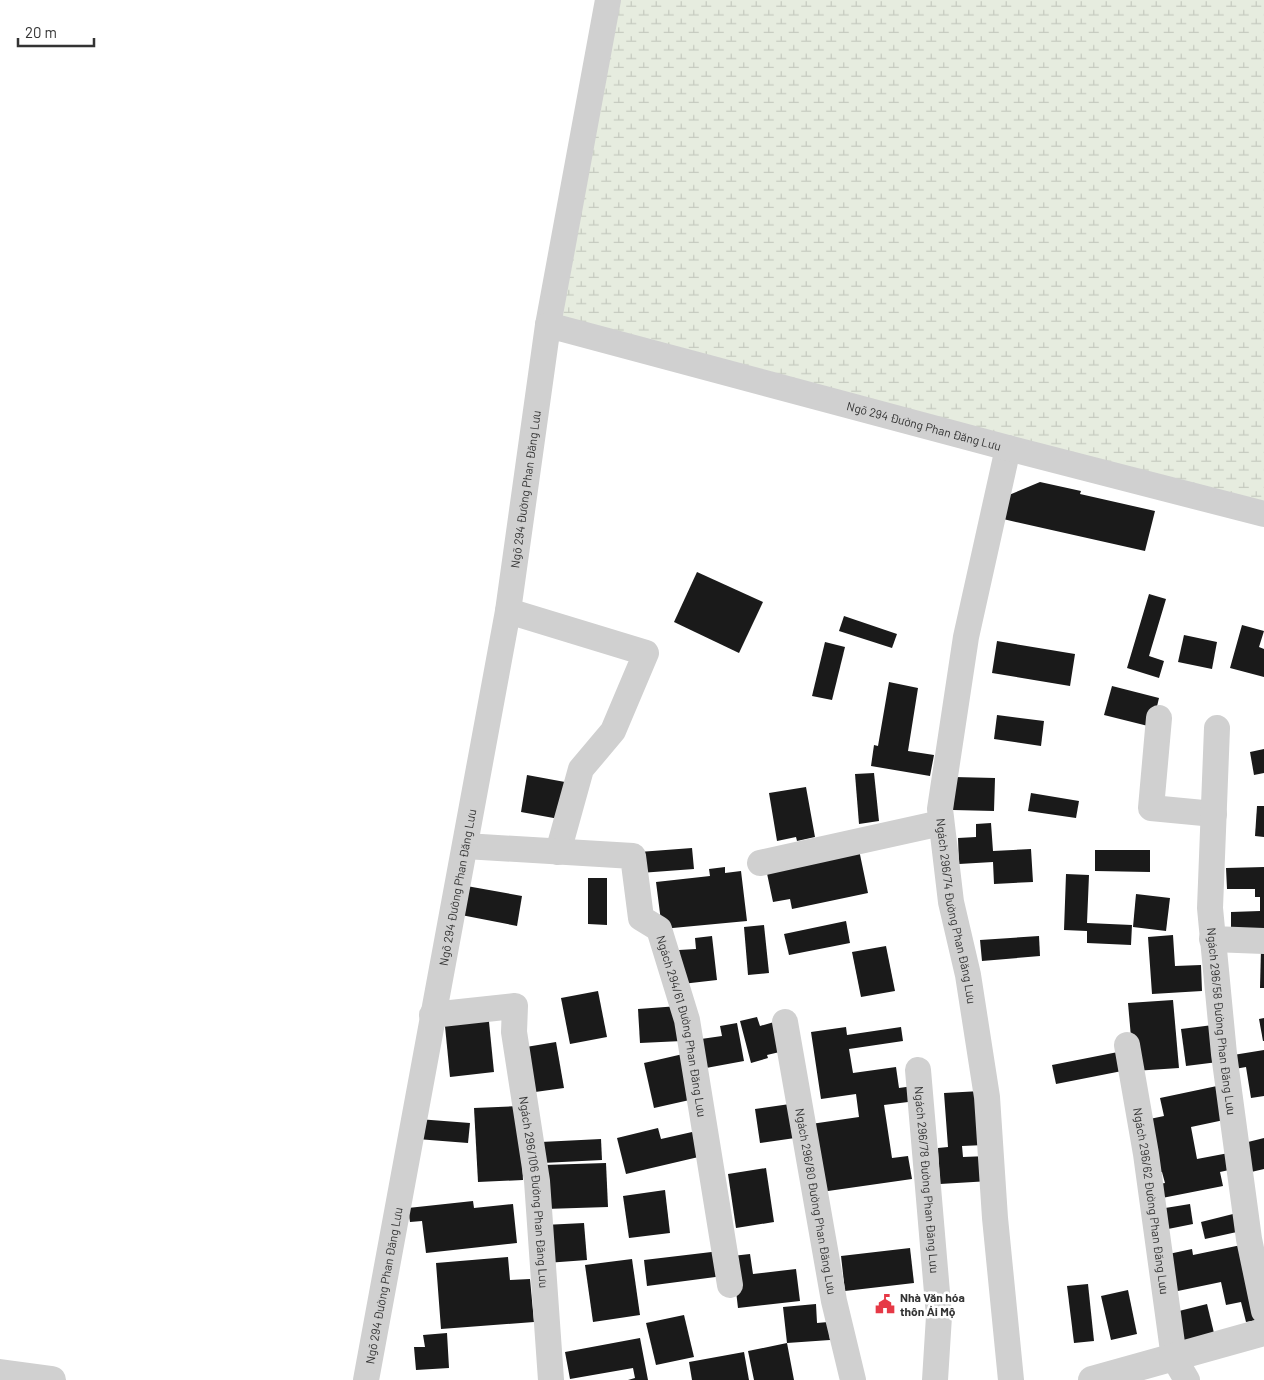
<svg xmlns="http://www.w3.org/2000/svg" width="1264" height="1380" font-family="Barlow,sans-serif">
<style>
.wetland{fill:url(#wetland-marsh)}
.building{fill:#1a1a1a}
.lines{fill:none;stroke-linecap:round;stroke-linejoin:round}
.minor{stroke:#d0d0d0;stroke-width:26}
.tertiary{stroke:#d0d0d0;stroke-width:28}
.labels{text-anchor:middle;dominant-baseline:central;stroke-width:5;stroke-linejoin:round;paint-order:stroke}
.street-label{font-size:12px;fill:#333;stroke:#fff}
.poi-label{font-size:12px;font-weight:bold;fill:#333;stroke:#fff;text-anchor:start}
</style>
<defs>
<pattern id="wetland-marsh" width="20" height="14" patternUnits="userSpaceOnUse" patternTransform="scale(1.25)"><rect width="20" height="14" fill="#e6ecdf"/><path d="M1 5h8M5 5V1M11 12h8M15 12V8" fill="none" stroke="#c6cbc0"/></pattern>
</defs>
<rect width="100%" height="100%" fill="#fff"/>
<path class="wetland" d="M608,0H1264V514L548,325Z"/>
<g class="building">
<path d="M1040,482L1081,491L1080,494L1155,511L1145,551L1003,519L1009,495Z"/>
<path d="M697,572L763,602L739,653L674,622Z"/>
<path d="M1149,594L1166,599L1149,656L1164,661L1159,678L1127,668Z"/>
<path d="M844,616L897,634L892,648L839,631Z"/>
<path d="M1242,625L1264,631L1259,647L1264,649V677L1230,668Z"/>
<path d="M1184,635L1217,642L1212,669L1178,662Z"/>
<path d="M997,641L1075,654L1070,686L992,673Z"/>
<path d="M825,642L845,647L832,700L812,696Z"/>
<path d="M889,682L918,688L908,751L934,755L930,776L871,766L874,745L878,746Z"/>
<path d="M1112,686L1159,698L1152,727L1104,715Z"/>
<path d="M997,715L1044,721L1041,746L994,739Z"/>
<path d="M1264,749V773L1254,775L1250,752Z"/>
<path d="M874,773L879,821L859,824L855,774Z"/>
<path d="M527,775L565,782L559,819L521,812Z"/>
<path d="M954,777L995,778L994,811L953,810Z"/>
<path d="M806,787L815,837L797,841L796,837L777,841L769,793Z"/>
<path d="M1031,793L1079,801L1076,818L1028,811Z"/>
<path d="M1257,806H1264V837L1255,836Z"/>
<path d="M991,823L993,851L1031,849L1033,882L994,884L993,862L959,864L958,838L976,837V824Z"/>
<path d="M858,845L868,893L792,909L790,899L773,902L765,864Z"/>
<path d="M692,848L694,869L640,873L639,852Z"/>
<path d="M1095,850H1150V872L1095,871Z"/>
<path d="M725,867V873L741,871L747,921L662,929L656,882L710,876L709,869Z"/>
<path d="M1264,867V935H1231V912L1260,911V897H1255V889H1227L1226,868Z"/>
<path d="M1066,874L1089,875L1087,923L1132,925L1131,945L1087,943V931L1064,930Z"/>
<path d="M588,878H607V925L588,924Z"/>
<path d="M461,885L522,896L517,926L456,914Z"/>
<path d="M1136,894L1170,898L1166,931L1133,927Z"/>
<path d="M846,921L850,943L789,955L784,934Z"/>
<path d="M764,925L769,973L748,975L744,927Z"/>
<path d="M1173,935L1175,966L1201,965L1202,991L1152,994L1148,937Z"/>
<path d="M712,936L717,980L682,984L679,950L696,949L695,938Z"/>
<path d="M1039,936L1040,956L982,961L980,940Z"/>
<path d="M886,946L895,991L861,997L852,952Z"/>
<path d="M1261,949H1264V988H1260Z"/>
<path d="M598,991L607,1037L570,1044L561,998Z"/>
<path d="M1173,1000L1179,1068L1134,1071L1128,1003Z"/>
<path d="M679,1006L682,1041L640,1043L638,1009Z"/>
<path d="M488,1012L494,1072L450,1077L444,1016Z"/>
<path d="M757,1017L760,1026L781,1020L788,1050L767,1055L768,1058L751,1063L740,1021Z"/>
<path d="M1264,1018V1041H1263L1259,1019Z"/>
<path d="M737,1023L744,1061L706,1068L701,1039L722,1036L720,1026Z"/>
<path d="M1213,1025L1218,1062L1186,1066L1181,1029Z"/>
<path d="M846,1027L847,1035L901,1027L903,1041L849,1049L853,1073L896,1067L899,1088L913,1086L916,1101L884,1105L892,1158L908,1156L912,1179L821,1192L811,1124L859,1117L856,1094L821,1099L811,1032Z"/>
<path d="M556,1042L564,1088L528,1093L520,1048Z"/>
<path d="M1264,1050V1096L1251,1098L1246,1067L1229,1070L1227,1056Z"/>
<path d="M1118,1052L1122,1071L1056,1084L1052,1065Z"/>
<path d="M683,1054L694,1099L654,1108L644,1063Z"/>
<path d="M1217,1086L1224,1120L1191,1127L1197,1159L1234,1152L1238,1168L1220,1172L1223,1186L1157,1199L1154,1185L1165,1183L1162,1172L1154,1173L1145,1120L1164,1116L1160,1098Z"/>
<path d="M981,1091L985,1145L962,1146L963,1157L988,1156L990,1181L940,1184L938,1148L948,1147L944,1093Z"/>
<path d="M790,1104L795,1138L760,1143L755,1109Z"/>
<path d="M519,1106L523,1180L478,1182L474,1108Z"/>
<path d="M418,1119L470,1123L468,1143L417,1139Z"/>
<path d="M658,1128L661,1139L701,1130L707,1155L626,1174L617,1138Z"/>
<path d="M1264,1138V1169L1247,1173L1240,1144Z"/>
<path d="M601,1139L602,1160L542,1163L541,1142Z"/>
<path d="M606,1163L608,1207L545,1209L543,1165Z"/>
<path d="M766,1168L774,1222L736,1228L728,1174Z"/>
<path d="M665,1190L670,1233L629,1238L623,1196Z"/>
<path d="M473,1201L474,1208L513,1204L517,1243L426,1253L422,1221L410,1222L408,1208Z"/>
<path d="M1190,1204L1193,1224L1163,1230L1159,1209Z"/>
<path d="M1241,1212L1246,1230L1205,1239L1201,1222Z"/>
<path d="M584,1223L587,1260L546,1263L544,1225Z"/>
<path d="M1246,1244L1262,1319L1246,1322L1241,1302L1226,1305L1221,1282L1173,1292L1164,1255L1192,1249L1193,1255Z"/>
<path d="M910,1248L914,1283L845,1291L841,1256Z"/>
<path d="M720,1251L723,1276L647,1286L644,1260Z"/>
<path d="M750,1254L753,1274L796,1269L800,1301L738,1308L732,1256Z"/>
<path d="M508,1257L510,1280L530,1279L534,1322L441,1329L436,1263Z"/>
<path d="M632,1259L640,1315L593,1322L585,1265Z"/>
<path d="M1088,1284L1094,1341L1074,1343L1067,1286Z"/>
<path d="M1128,1290L1137,1334L1111,1340L1101,1296Z"/>
<path d="M816,1304L817,1323L828,1322L830,1340L787,1343L794,1380H754L748,1351L787,1343L783,1307Z"/>
<path d="M1207,1304L1214,1333L1183,1341L1175,1312Z"/>
<path d="M684,1315L694,1357L656,1365L646,1323Z"/>
<path d="M447,1333L449,1368L416,1370L414,1347H425L423,1335Z"/>
<path d="M640,1338L648,1380H628L635,1378L633,1368L570,1379L565,1352Z"/>
<path d="M744,1352L749,1380H692L689,1362Z"/>
</g>
<g class="lines">
<g class="minor">
<path d="M548,325L608,0"/>
<path id="s1" d="M1008,448L966,637L940,809L951,902L968,975L987,1097L995,1218L1011,1380"/>
<path d="M508,611L646,653L613,731L581,769L558,852"/>
<path d="M1159,718L1151,808L1214,814"/>
<path id="s2" d="M1217,728L1210,908L1224,1054L1249,1239L1264,1311"/>
<path id="s3" d="M465,846L633,856L641,918L659,929L687,1020L730,1285"/>
<path d="M760,863L941,823"/>
<path d="M1212,939L1264,941"/>
<path id="s4" d="M432,1015L515,1006L514,1032L537,1181L551,1380"/>
<path id="s5" d="M785,1022L834,1301L853,1380"/>
<path id="s6" d="M1127,1045L1146,1154L1174,1358L1187,1380"/>
<path id="s7" d="M918,1070L939,1316L935,1380"/>
<path id="s8" d="M366,1380L508,611L548,325L1008,448L1264,514"/>
</g>
<g class="tertiary">
<path d="M0,1373L52,1380"/>
<path d="M1092,1380L1264,1332"/>
</g>
</g>
<defs>
<symbol id="civic-bare" viewBox="-9 -9 18 18"><path d="M-.6-6.5H3V-4.5H.6V-3L4-1V1h2V6H-6V1h2V-1L-.6-3ZM-1.2 2.5V6h2.4V2.5Z" fill="#e63946" stroke="#fff" stroke-width="2.5" paint-order="stroke"/></symbol>
</defs>
<g fill-rule="evenodd">
<use href="#civic-bare" x="871" y="1290" width="28" height="28"/>
</g>
<g class="labels">
<g class="street-label">
<text stroke="none"><textPath href="#s8" startOffset="1460">Ngõ 294 Đường Phan Đăng Lưu</textPath></text>
<text stroke="none"><textPath href="#s8" startOffset="905">Ngõ 294 Đường Phan Đăng Lưu</textPath></text>
<text stroke="none"><textPath href="#s8" startOffset="501">Ngõ 294 Đường Phan Đăng Lưu</textPath></text>
<text stroke="none"><textPath href="#s1" startOffset="471">Ngách 296/74 Đường Phan Đăng Lưu</textPath></text>
<text stroke="none"><textPath href="#s2" startOffset="294">Ngách 296/58 Đường Phan Đăng Lưu</textPath></text>
<text stroke="none"><textPath href="#s3" startOffset="352">Ngách 294/61 Đường Phan Đăng Lưu</textPath></text>
<text stroke="none"><textPath href="#s7" startOffset="110">Ngách 296/78 Đường Phan Đăng Lưu</textPath></text>
<text stroke="none"><textPath href="#s4" startOffset="271">Ngách 296/106 Đường Phan Đăng Lưu</textPath></text>
<text stroke="none"><textPath href="#s5" startOffset="182">Ngách 296/80 Đường Phan Đăng Lưu</textPath></text>
<text stroke="none"><textPath href="#s6" startOffset="158">Ngách 296/62 Đường Phan Đăng Lưu</textPath></text>
<text stroke="none"><textPath href="#s8" startOffset="96">Ngõ 294 Đường Phan Đăng Lưu</textPath></text>
</g>
<g class="poi-label">
<text x="900" y="1297">Nhà Văn hóa<tspan x="900" dy="14">thôn Ái Mộ</tspan></text>
</g>
</g>
<path d="M18 38v8h76v-8" fill="none" stroke="#333333" stroke-width="2.5"/>
<text x="25" y="38" font-size="15" fill="#333333" stroke="#ffffff" stroke-width="4" paint-order="stroke">20 m</text>
</svg>
